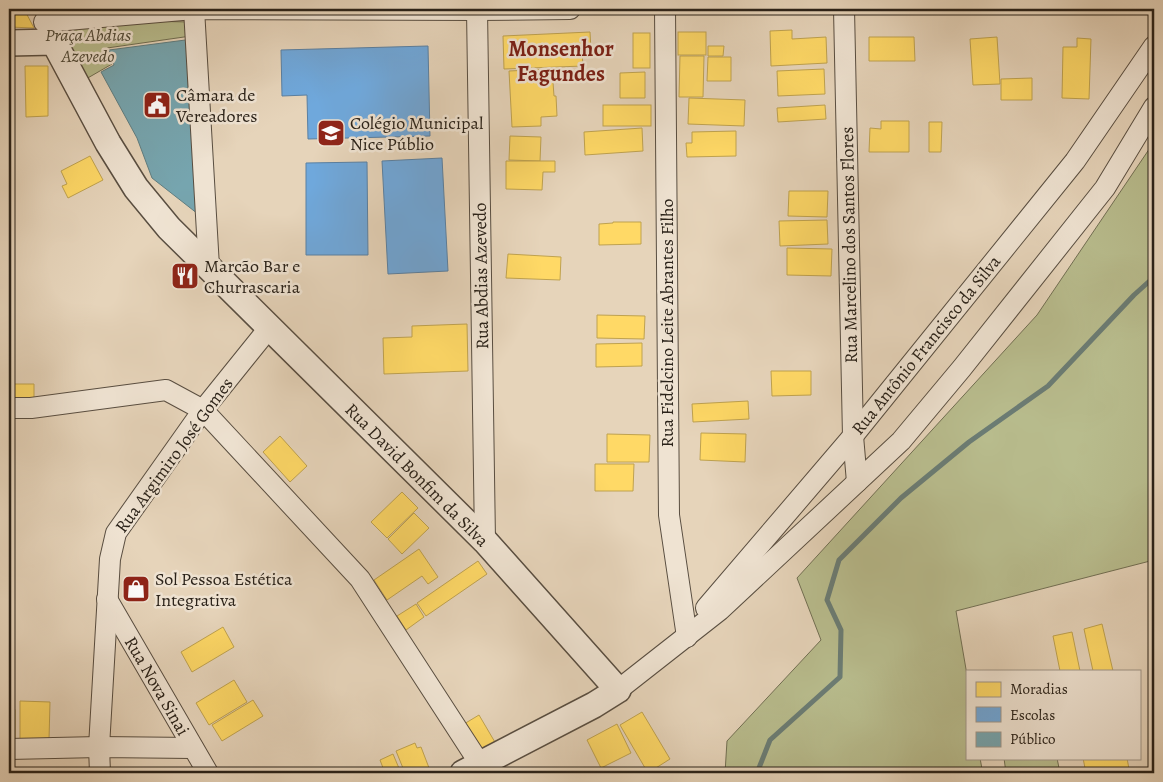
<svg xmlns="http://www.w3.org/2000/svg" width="1163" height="782" font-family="Alegreya,serif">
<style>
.green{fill:#b8bc8d;stroke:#716f53}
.homes{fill:#ffd966;stroke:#bfa24f}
.schools{fill:#6fa8dc;stroke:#5a80a2}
.public{fill:#76a5af;stroke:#5f7e82}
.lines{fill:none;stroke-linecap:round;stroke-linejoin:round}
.stream{stroke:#6b7c74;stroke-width:5}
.minor-casing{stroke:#594e41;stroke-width:22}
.tertiary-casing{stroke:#594e41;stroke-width:28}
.minor{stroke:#efe3d2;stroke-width:20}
.tertiary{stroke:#efe3d2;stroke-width:25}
.labels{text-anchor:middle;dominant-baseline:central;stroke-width:5;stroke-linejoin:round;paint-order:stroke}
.park-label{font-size:18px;font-style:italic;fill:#4e4836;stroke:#efe3d2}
.poi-label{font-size:18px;fill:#2a2219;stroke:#efe3d2;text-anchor:start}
.street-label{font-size:18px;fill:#2a2219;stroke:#efe3d2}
.district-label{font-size:22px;font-weight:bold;fill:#7a1f14;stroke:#efe3d2}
</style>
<rect width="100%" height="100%" fill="#e6d4ba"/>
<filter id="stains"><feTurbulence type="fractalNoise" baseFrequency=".004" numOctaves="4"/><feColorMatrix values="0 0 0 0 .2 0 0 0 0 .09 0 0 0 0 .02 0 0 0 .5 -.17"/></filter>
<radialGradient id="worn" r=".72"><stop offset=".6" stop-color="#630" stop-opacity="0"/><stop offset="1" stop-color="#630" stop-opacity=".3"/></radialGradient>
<g class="green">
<path d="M89,20L191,22V36L107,48L112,64L86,79L67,49L76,25Z"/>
<path d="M1154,142V560L956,611L967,675V758H980L982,769L962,773H725L727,741L821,640L797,578L1037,315Z"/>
<path d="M1004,758H1057L1059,768L1029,773H1006Z"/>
</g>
<g class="homes">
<path d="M9,9H24L34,28L9,27Z"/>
<path d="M792,30V39L826,37L827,63L771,66L770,31Z"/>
<path d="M590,32L591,51L582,52L583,66L504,69L503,36Z"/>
<rect x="678" y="32" width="28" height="23"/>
<rect x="633" y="33" width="17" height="35"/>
<path d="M869,37H914L915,61H869Z"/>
<path d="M997,37L1000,84L973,85L970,39Z"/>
<path d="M1077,38L1091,39L1089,99L1062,98L1063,47H1077Z"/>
<path d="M708,46H724L723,56H708Z"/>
<path d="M680,56H704L703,97H679Z"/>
<path d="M708,57H731V81H707Z"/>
<path d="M25,66H48V116L26,117Z"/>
<path d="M552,69L554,96H556L557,116L541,117V126L512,127L509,71Z"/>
<path d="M824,69L825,94L778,96L777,71Z"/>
<path d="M645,72V98H620V73Z"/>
<path d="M1032,78V100H1001V79Z"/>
<path d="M689,98L745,100L744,126L688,124Z"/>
<rect x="603" y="105" width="48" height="21"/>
<path d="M825,105L826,119L778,122L777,108Z"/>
<path d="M881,121H909V152H869L870,128L881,129Z"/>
<path d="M929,122H942L941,152H929Z"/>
<path d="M642,128L643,151L585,155L584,132Z"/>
<path d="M736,131V156L687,157L686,143H692V132Z"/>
<path d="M510,136L541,137L540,161L509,160Z"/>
<path d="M90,156L103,180L68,198L62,186L67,184L61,171Z"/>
<path d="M506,161H555V172H543L542,190L506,189Z"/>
<path d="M789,191H828L827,217L788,216Z"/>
<path d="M827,220L828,244L780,246L779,221Z"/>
<path d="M613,222H641V244L599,245V224L613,223Z"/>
<path d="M787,248L832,249L831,276L787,275Z"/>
<path d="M508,254L561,257L560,280L506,278Z"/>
<path d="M597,315L645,316L644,339L597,338Z"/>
<path d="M467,324L468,371L384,374L383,338L412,337V326Z"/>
<path d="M642,343V366L596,367V344Z"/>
<path d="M771,371H811V395L772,396Z"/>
<path d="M9,384H34V399L9,400Z"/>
<path d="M748,401L749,419L693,422L692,404Z"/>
<path d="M701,433L746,434L745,462L700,460Z"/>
<path d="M607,434L650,435L649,462H607Z"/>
<path d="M280,436L307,466L290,482L263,452Z"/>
<path d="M595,464H634L633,491H595Z"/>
<path d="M402,492L418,508L387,538L371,522Z"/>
<path d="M414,513L429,528L402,554L388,539Z"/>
<path d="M419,549L438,577L428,584L422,576L387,600L374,580Z"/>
<path d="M478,561L487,574L426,616L417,603Z"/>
<path d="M416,604L424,617L406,630L397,616Z"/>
<path d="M1102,624L1113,671H1093L1084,629Z"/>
<path d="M223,627L234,647L192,672L181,652Z"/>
<path d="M1072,632L1080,671H1060L1053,636Z"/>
<path d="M234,680L247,702L209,725L196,703Z"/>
<path d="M253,700L263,716L222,741L212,725Z"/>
<path d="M20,701L50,702L49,740H20Z"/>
<rect x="9" y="710" width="6" height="32"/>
<path d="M642,712L670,759L648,773L620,725Z"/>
<path d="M479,715L499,749L484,758L464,724Z"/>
<path d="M617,724L631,753L601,768L587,740Z"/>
<path d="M415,743L417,748L421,747L431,773H405L396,751Z"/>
<path d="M393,754L401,773H385L380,760Z"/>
<path d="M1083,758H1127L1129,769L1107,773H1086Z"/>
</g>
<g class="schools">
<path d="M428,46L430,136L308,139L307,95L282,96L281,50Z"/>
<path d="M442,158L448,271L388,274L382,161Z"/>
<path d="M367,162L368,255H306V163Z"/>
</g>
<path class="public" d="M193,39L198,214L152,178L137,138L101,72L114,65L109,50Z"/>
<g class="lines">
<path class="stream" d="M757,773L770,740L840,677L841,630L827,600L839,560L901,498L969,442L1048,386L1134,295L1154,277"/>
<defs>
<g id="minor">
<path d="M194,9L209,267"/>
<path d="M665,9L669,515L687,637"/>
<path d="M844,9L853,436L857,482"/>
<path d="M477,10L485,541"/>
<path d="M44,22L194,9L477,10L570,9"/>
<path d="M9,408H31L166,390L203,410L360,579L480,764"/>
<path d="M107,599L208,773"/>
<path d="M706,608L853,436L1075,161L1154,46"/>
<path d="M618,690L720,610L901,441L962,368L1105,188L1154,107"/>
<path d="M9,749L99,747L193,748"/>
<path d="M100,773L99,747L110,559L116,533L203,410L269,328"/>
</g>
<path id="tertiary" d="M9,43L54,42L108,143L136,188L169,228L485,541L618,690L594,705L463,773"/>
</defs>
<use href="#minor" class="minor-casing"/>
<use href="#tertiary" class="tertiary-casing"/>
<use href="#minor" class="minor"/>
<use href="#tertiary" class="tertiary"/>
</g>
<defs>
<symbol id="civic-square" viewBox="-11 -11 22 22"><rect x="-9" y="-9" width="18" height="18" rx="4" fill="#8f2418" stroke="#efe3d2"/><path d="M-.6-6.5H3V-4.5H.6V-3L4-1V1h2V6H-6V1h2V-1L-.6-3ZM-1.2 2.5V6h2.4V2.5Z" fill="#fff"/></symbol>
<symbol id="school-square" viewBox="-11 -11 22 22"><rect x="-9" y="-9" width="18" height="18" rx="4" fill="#8f2418" stroke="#efe3d2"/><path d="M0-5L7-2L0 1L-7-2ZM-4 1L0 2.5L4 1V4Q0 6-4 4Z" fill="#fff"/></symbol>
<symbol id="restaurant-square" viewBox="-11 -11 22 22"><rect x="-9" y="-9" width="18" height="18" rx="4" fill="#8f2418" stroke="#efe3d2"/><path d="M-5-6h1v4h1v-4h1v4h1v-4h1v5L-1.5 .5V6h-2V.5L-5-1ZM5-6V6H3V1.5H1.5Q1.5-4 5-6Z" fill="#fff"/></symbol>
<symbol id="shop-square" viewBox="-11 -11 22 22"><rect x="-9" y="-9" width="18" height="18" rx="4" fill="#8f2418" stroke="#efe3d2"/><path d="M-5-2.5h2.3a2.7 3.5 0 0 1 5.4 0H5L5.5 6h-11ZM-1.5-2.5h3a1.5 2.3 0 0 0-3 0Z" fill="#fff"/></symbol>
</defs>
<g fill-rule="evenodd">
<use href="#civic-square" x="141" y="89" width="32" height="32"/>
<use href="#school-square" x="315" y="117" width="32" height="32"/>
<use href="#restaurant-square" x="169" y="260" width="32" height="32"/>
<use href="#shop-square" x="120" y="573" width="32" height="32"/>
</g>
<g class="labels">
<g class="park-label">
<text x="88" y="35">Praça Abdias<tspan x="88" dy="21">Azevedo</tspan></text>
</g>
<g class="poi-label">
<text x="176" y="95">Câmara de<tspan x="176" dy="21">Vereadores</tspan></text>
<text x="350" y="123">Colégio Municipal<tspan x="350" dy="21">Nice Públio</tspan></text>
<text x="204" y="266">Marcão Bar e<tspan x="204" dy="21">Churrascaria</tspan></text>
<text x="155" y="579">Sol Pessoa Estética<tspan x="155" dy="21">Integrativa</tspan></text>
</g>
<g class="street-label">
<text transform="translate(849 245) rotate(-91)">Rua Marcelino dos Santos Flores</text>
<text transform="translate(481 276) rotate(-91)">Rua Abdias Azevedo</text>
<text transform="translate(667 323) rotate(-90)">Rua Fidelcino Leite Abrantes Filho</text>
<text transform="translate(926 345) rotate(-51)">Rua Antônio Francisco da Silva</text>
<text transform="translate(174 455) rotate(-54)">Rua Argimiro José Gomes</text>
<text transform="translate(417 475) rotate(45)">Rua David Bonfim da Silva</text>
<text transform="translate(157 686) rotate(60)">Rua Nova Sinai</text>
</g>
<g class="district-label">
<text x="561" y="49">Monsenhor<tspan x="561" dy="25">Fagundes</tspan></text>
</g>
</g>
<rect width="1163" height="782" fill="none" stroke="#e6d4ba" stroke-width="30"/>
<rect x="10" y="10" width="1143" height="762" fill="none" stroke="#2a2219" stroke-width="2.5"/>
<rect x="15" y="15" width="1133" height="752" fill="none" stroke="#2a2219"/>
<rect x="966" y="670" width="175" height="90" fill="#efe3d2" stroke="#a09688"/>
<rect x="976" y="682" width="25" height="15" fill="#ffd966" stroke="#a09688"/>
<text x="1010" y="694" font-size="15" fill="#2a2219">Moradias</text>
<rect x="976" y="707" width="25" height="15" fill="#6fa8dc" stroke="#a09688"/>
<text x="1010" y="720" font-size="15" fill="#2a2219">Escolas</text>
<rect x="976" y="732" width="25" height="15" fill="#76a5af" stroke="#a09688"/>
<text x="1010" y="744" font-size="15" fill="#2a2219">Público</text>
<rect width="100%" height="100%" filter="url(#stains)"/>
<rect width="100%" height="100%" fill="url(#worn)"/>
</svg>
